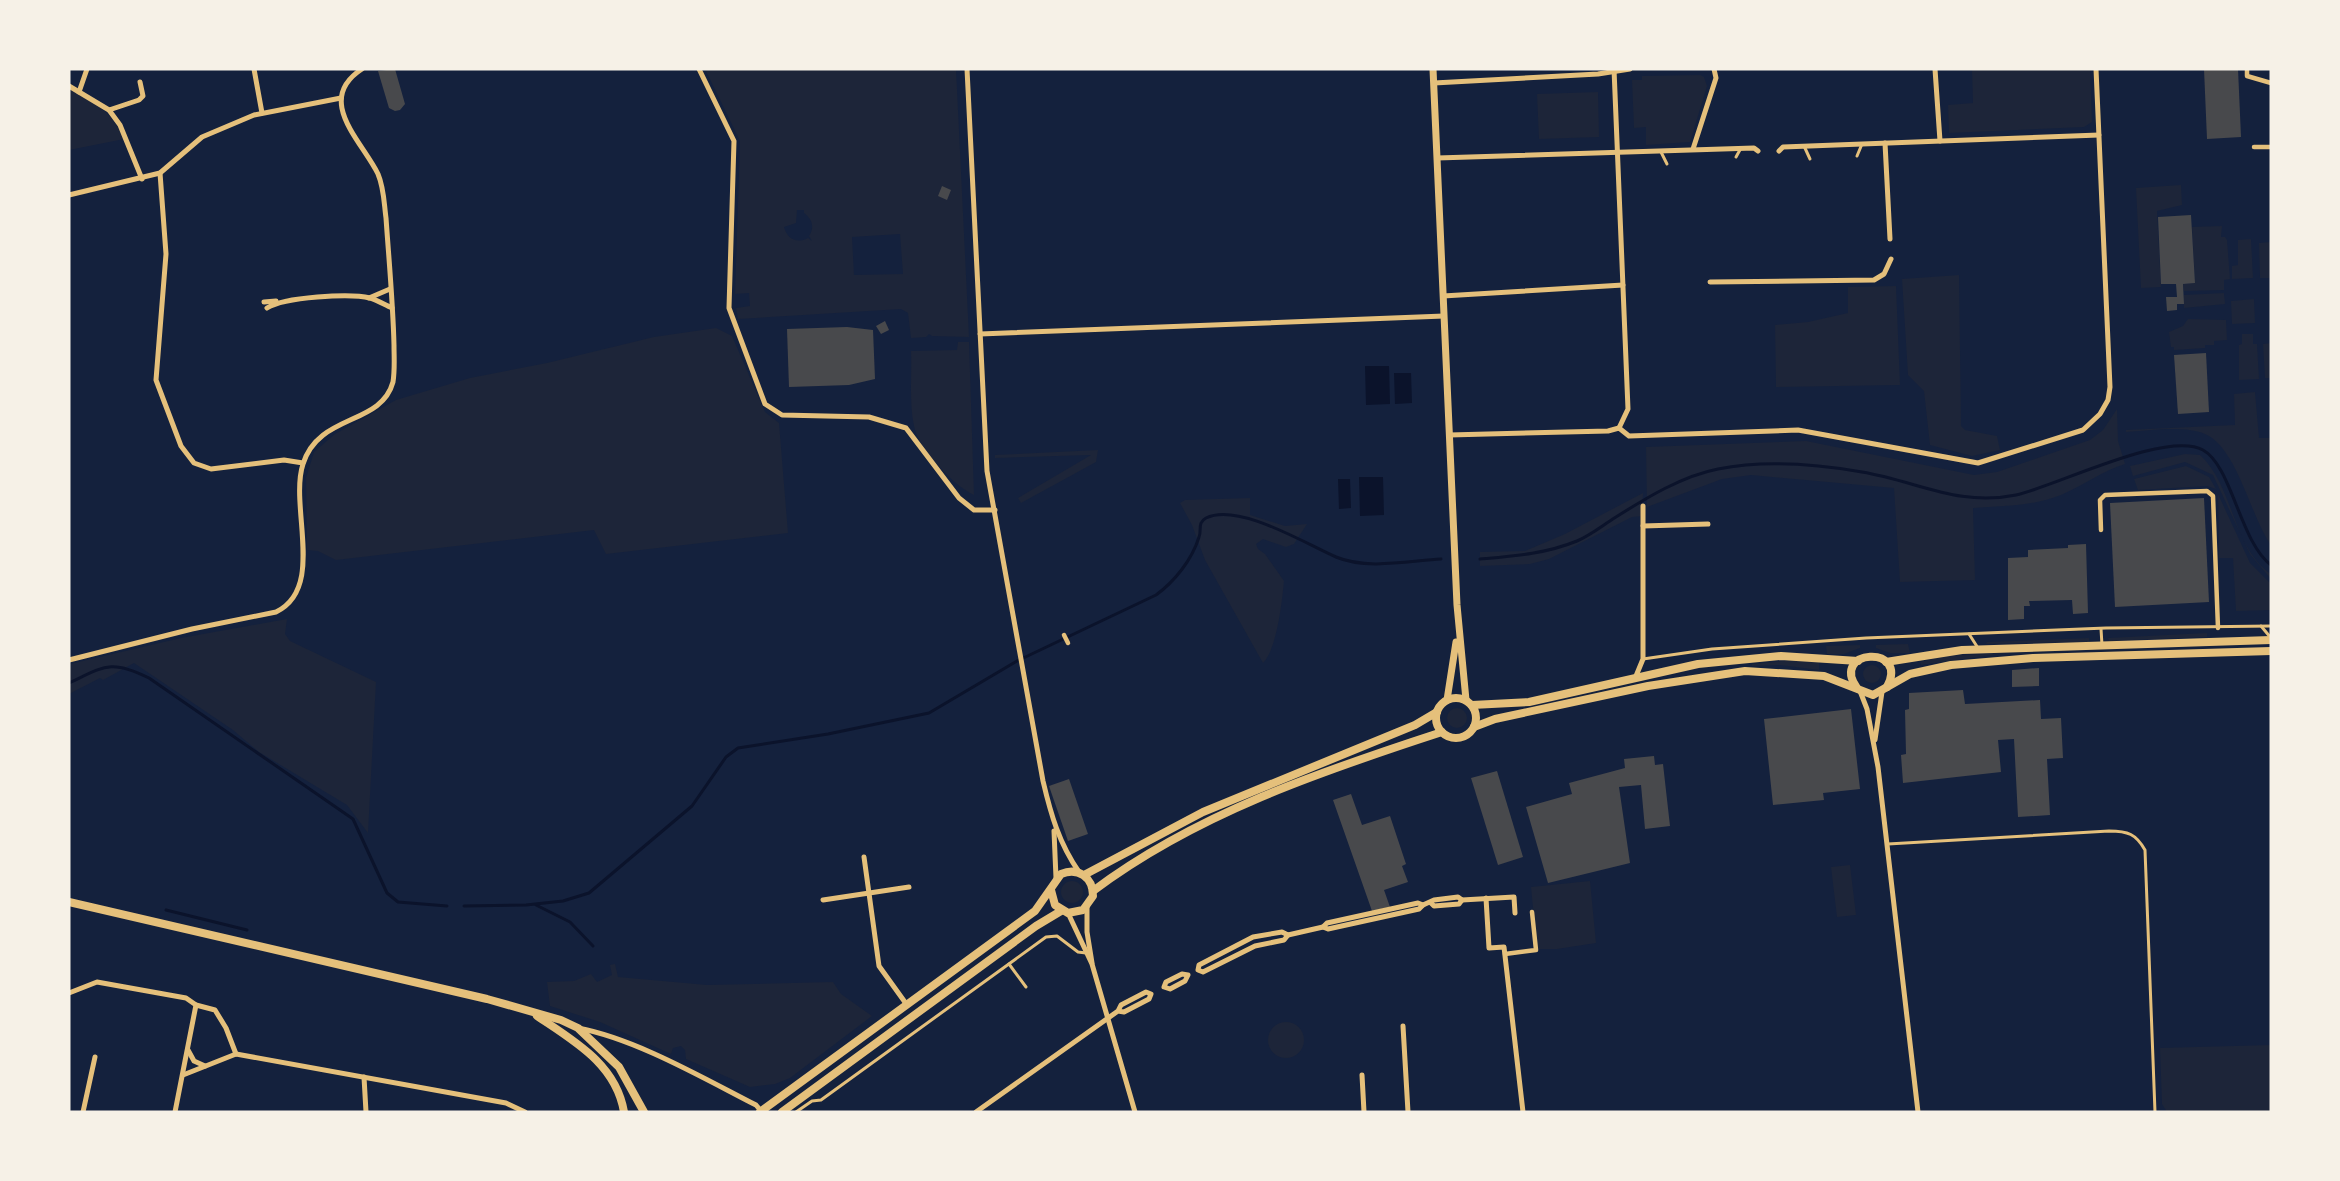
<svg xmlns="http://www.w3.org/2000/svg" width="2340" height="1181" font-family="Arial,sans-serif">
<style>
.green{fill:#1d2539;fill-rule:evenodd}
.water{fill:#0b132b}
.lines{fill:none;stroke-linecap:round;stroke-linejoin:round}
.stream{stroke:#0b132b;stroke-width:3}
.building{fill:#48494c}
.service{stroke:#e5c07b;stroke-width:3}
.pedestrian{stroke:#e5c07b;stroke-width:4.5}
.minor{stroke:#e5c07b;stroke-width:5}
.tertiary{stroke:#e5c07b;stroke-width:7}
.secondary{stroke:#e5c07b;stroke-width:8}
</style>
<rect width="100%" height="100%" fill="#14213d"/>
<g class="green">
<path d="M705,69H956L969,337L932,336L929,334L926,337L911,338L908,313L901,309L738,319L736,308L750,306L749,293L735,294L740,141ZM797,210H804V213C812,219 815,227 809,236L812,241L808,238C797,244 787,239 784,227L796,223ZM900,234L903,274L854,275L852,237Z"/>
<path d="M1972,69H2090L2092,122L2084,127L1949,133L1948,105L1973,103Z"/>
<path d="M1700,75L1704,77L1707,86L1690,142L1646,145V127L1634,128L1632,80H1642V76Z"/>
<path d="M69,89C96,105 110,109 124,139L69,150Z"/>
<path d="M1598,92L1599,137L1539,139L1537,94Z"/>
<path d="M2181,185L2182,205L2157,211L2161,287L2141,288L2136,188Z"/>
<path d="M2222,226L2221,237H2225L2227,240L2230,279L2224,280V290L2184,291L2183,284L2195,283L2192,227Z"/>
<path d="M2251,239L2253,278L2232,279V266L2238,265V240Z"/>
<path d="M2271,242V278H2260L2259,243Z"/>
<path d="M1959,275L1961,426L1965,430L1997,436L2000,450L1972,456L1930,445L1924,391L1908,375L1902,279Z"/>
<path d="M1896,286L1900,385L1776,387L1775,325L1808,322L1848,313V287Z"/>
<path d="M2224,293L2225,304L2184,308V295Z"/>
<path d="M2254,299L2255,323L2232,324L2231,301Z"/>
<path d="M2188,319L2226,320L2227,340L2214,341V345H2205V348L2174,350V347H2171L2169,332L2183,326Z"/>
<path d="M716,328L732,336L765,412L779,423L788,533L606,554L594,530L336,560L318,551L307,550L306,478L314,452L335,434L396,400L470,378L547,363L654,337Z"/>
<path d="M2242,334H2253V344H2257L2259,379L2239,380V345L2242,344Z"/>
<path d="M958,342H969L974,495C954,486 918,448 914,426C909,402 912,375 911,351L957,350Z"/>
<path d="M2271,343V378H2265L2263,344Z"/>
<path d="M2255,392L2259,438H2271V545C2251,518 2237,447 2205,434C2182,425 2150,431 2126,432V430L2235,425L2234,394Z"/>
<path d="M2117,409L2118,441L2125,464C2102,471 2083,486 2061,495C2033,506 2003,506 1973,508L1975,580L1900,582L1894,488L1751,475L1722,479L1647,507L1646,447L1806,441L1974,475L1997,472L2090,440L2103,430Z"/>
<path d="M1098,450L1096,462L1021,503L1018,498L1091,455L995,458V455Z"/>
<path d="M2185,454L2200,455C2234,486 2232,548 2271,574V579L2250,554L2213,475L2185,462L2133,476L2130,466Z"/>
<path d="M2186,466L2209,477L2216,489L2207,486L2138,490L2134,479Z"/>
<path d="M1643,493L1642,516L1632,517L1549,559L1530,564L1480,566V552L1525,551L1565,534Z"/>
<path d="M2218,494L2250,563L2271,584V610L2236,611L2233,558H2219Z"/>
<path d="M1250,498V515L1285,526L1307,524L1294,544L1286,547L1263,539L1256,544L1258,549L1265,554L1284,581C1282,602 1277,649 1263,663L1205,560L1192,525L1180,503L1185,500Z"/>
<path d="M287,619L285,634L290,641L376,682L368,833L347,805L259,752L233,730L134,663L103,680L100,678L69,694L70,664L181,638Z"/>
<path d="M2207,633V637L2109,641L2108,638Z"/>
<path d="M2089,638V642L1986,644L1987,642Z"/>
<path d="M1908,644L1910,653H1890L1876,648V645Z"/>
<path d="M1860,645V648L1844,654H1827L1826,646Z"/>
<path d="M2006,653L1921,665L1920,662L1944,656Z"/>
<path d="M1796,660L1819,662V670L1780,665L1752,666V664Z"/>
<circle cx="1872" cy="674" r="9"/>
<circle cx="1457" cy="718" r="10"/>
<path d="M1850,865L1856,915L1837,917L1831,867Z"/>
<path d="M1590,881L1596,943L1557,949H1537L1531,887Z"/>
<circle cx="1072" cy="892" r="11"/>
<path d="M615,964L618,977L707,985L833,982L841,994L872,1016L790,1078L775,1084L750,1087L686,1059L685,1050L681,1046L673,1048L671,1054L600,1022L550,1006L547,982L574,981L591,974L597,982L612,975L610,965Z"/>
<circle cx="1286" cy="1040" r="18"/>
<path d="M2271,1045V1110L2269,1112H2167L2162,1104L2160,1048Z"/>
</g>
<g class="water">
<path d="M1365,366H1389L1390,404L1366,405Z"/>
<path d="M1394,373H1411L1412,403L1395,404Z"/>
<path d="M1383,477L1384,515L1360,516L1359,477Z"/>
<path d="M1338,479H1350L1351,508L1339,509Z"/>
</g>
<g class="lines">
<g class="stream">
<path d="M1480,559C1514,556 1545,554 1577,541C1591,535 1603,525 1616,517C1646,498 1682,476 1718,469C1764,460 1816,464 1862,472C1917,481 1958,507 2016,495C2057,486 2166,430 2203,450C2232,466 2240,542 2271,565"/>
<path d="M69,683C105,666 111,659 149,678L353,819L387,893L398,902L447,906"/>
<path d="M536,905L570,922L593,946"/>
<path d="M464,906L526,905L563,901L589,893L692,806L726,757L738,748L828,734L929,713L1017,661L1156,595C1174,582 1192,560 1199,537C1202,530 1197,523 1206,518C1238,502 1306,544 1336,557C1367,570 1408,561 1441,559"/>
<path d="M166,910L247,930"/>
</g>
</g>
<g class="building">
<path d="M395,69L405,104L400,110L395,111L389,108L378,71Z"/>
<path d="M2204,69H2238L2241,137L2207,139Z"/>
<path d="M942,186L951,190L947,200L938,196Z"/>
<path d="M2191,215L2195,283L2183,284L2184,304H2177V310L2167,311L2166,297H2177L2176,284H2161L2158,217Z"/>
<path d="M885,321L889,330L881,334L876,326Z"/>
<path d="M847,327L873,330L875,379L849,385L789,387L787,329Z"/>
<path d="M2206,353L2209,412L2178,414L2174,355Z"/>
<path d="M2204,498L2209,602L2115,607L2110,503Z"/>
<path d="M2086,544L2088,613L2073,614L2072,600L2029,601L2030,606H2024V619L2008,620V558L2028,557V550L2068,548V545Z"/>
<path d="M2039,668V686L2012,687V670Z"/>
<path d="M1963,690L1965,704L2040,700L2041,719L2061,718L2063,758L2047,759L2050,815L2018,817L2014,739L1998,740L2001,772L1903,783L1901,755L1906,754L1905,710L1909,709V693Z"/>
<path d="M1851,709L1860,789L1823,793L1824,800L1773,805L1764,719Z"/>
<path d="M1654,756L1655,765L1663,764L1670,826L1645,829L1641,785L1619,787L1630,863L1548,883L1526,807L1572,794L1569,783L1625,768L1624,759Z"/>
<path d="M1497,771L1523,857L1498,865L1471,778Z"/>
<path d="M1069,779L1088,834L1068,841L1049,786Z"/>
<path d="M1351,794L1362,825L1390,816L1406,864L1402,866L1408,882L1384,890L1390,907L1372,911L1333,800Z"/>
</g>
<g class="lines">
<g class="service">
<path d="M1804,146L1810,159"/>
<path d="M1661,152L1667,164"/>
<path d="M1857,156L1862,144"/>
<path d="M1736,157L1741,148"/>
<path d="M2261,626L2271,638"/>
<path d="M2101,629L2102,645"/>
<path d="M1969,634L1978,648"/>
<path d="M1643,659L1712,649L1866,638L2106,628L2271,626"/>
<path d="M1888,844L2109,831C2128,831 2136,834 2145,850L2155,1112"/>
<path d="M1009,964L1026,987"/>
<path d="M796,1112L812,1101L821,1100L1046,937L1057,936L1078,952L1086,953"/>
</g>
<g class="pedestrian">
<path d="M2247,69V76L2271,83"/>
<path d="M2254,147H2271"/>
<path d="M2101,530L2100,500L2105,495L2207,491L2213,496L2218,628"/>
<path d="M1064,635L1068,643"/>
<path d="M1505,954L1536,950L1532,912"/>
</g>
<g class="minor">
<path d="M254,69L262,113"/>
<path d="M699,69L734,141L729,308L765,404L782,415L869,417L906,428L959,498L974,510H995"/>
<path d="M967,69L987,471L1043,781C1051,815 1059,843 1079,872"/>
<path d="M1614,69L1628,409L1619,428"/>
<path d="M1935,69L1940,141"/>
<path d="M1434,83L1598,74L1630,69"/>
<path d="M69,86L109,110L120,125L142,179"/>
<path d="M79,92L87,69"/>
<path d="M109,110L139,100L143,96L140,82"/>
<path d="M1885,143L1890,239"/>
<path d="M1693,149L1716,78L1714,69"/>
<path d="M1779,151L1783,147L2099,135"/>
<path d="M1437,158L1754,148L1758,151"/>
<path d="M160,173L166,254L156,380L181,446L194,463L211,469L284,460L303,463"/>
<path d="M69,195L160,173L202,137L254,115L341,98"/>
<path d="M1710,282L1874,280L1884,274L1891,259"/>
<path d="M1443,296L1623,285"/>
<path d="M369,298L390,289"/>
<path d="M264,302L276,301"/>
<path d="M267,308C284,297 350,293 370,298C377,300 385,305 392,308"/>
<path d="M980,334L1444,316"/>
<path d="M1449,435L1608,431L1619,428L1629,436L1798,430L1978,463L2083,430L2100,414L2108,400L2110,387L2096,69"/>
<path d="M1643,526L1708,524"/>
<path d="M69,660L192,629L276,612C326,588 289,507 303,464C319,413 381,426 393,382C395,370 394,357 394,345C393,303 389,261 386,218C384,203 384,188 378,174C362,141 314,100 362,69"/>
<path d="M1636,676L1643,659V506"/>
<path d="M1860,691L1867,709L1878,767L1918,1112"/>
<path d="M1875,740L1882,692"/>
<path d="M1054,831L1056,878"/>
<path d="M864,857L879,966L907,1005"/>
<path d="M1486,898L1489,948L1504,947L1523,1112"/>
<path d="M823,900L909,887"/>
<path d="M1418,903L1423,905L1419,909L1328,929L1323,927L1327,923Z"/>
<path d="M1431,903L1434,906L1459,904L1462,900"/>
<path d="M1423,905L1434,900L1458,897L1462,900L1514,897L1515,913"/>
<path d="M1087,907V932L1092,963"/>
<path d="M1068,913L1092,964L1135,1112"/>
<path d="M1282,932L1288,935L1284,940L1255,946L1203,972L1198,970L1199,965L1253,937Z"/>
<path d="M1288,935L1323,927"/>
<path d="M1182,974L1188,975L1185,981L1170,989L1164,987L1166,982Z"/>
<path d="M69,993L97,982L186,998L196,1005L215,1010L226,1028L236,1054"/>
<path d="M1403,1026L1408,1112"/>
<path d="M578,1028C636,1039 703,1078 756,1105L761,1111"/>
<path d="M188,1050L194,1061L205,1066"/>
<path d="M183,1075L236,1054L506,1103L525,1112"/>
<path d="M1362,1075L1364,1112"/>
<path d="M364,1077L366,1112"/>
<path d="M83,1112L95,1057"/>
<path d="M175,1112L196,1005"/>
<path d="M976,1112L1118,1011L1121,1005L1146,992L1151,994L1149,999L1124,1012L1118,1011"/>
</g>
<g class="tertiary">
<path d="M1433,69L1457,605L1466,700"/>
<path d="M1447,700L1456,642"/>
</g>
<g class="secondary">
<path d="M1886,662L1962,650L2271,640"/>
<path d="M1857,688C1829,649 1910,644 1887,687"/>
<circle cx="1456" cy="718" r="20"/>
<path d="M1472,705L1529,702L1698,664L1781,656L1858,661"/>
<path d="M1474,727L1495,719L1648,686L1745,671L1824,676L1873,695L1910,674L1951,665L2033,658L2271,651"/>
<path d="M1084,875L1203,812L1415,725L1437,712"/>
<path d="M1093,891C1195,814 1322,771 1442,732"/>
<path d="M69,902L487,999L561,1020L578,1028L619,1067L644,1112"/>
<path d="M537,1016C574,1041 616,1064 624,1112"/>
<path d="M760,1112L1035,911L1061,874C1078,867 1093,877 1093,896L1083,910L1068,913L1055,905L1051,890"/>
<path d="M782,1112L1036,926L1061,911"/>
</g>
</g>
<rect width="2340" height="1181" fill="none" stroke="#f6f1e7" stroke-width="141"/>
</svg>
